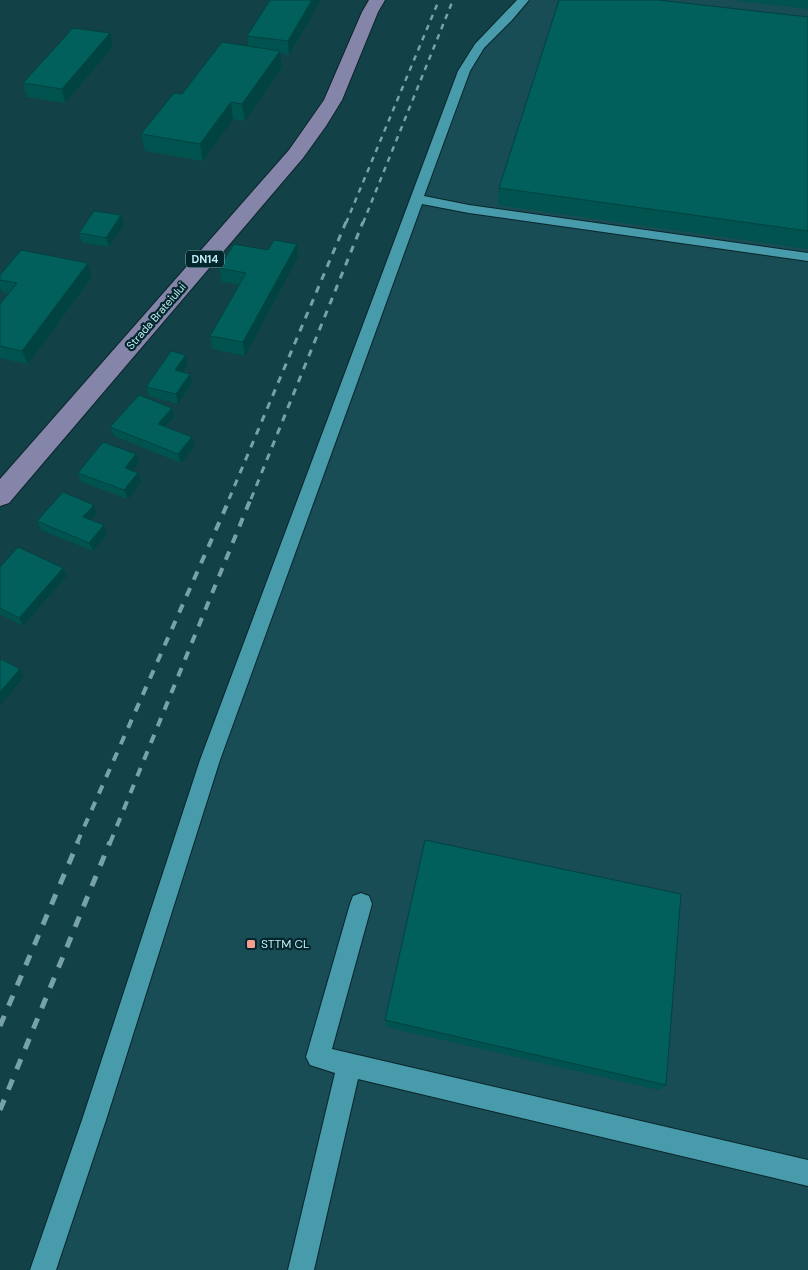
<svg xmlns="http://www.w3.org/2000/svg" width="808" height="1270" font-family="'DM Sans',sans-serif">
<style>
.built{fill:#184d56}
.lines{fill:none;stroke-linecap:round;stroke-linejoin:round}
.lane-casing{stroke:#0a252a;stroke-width:2}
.primary-casing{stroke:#0a252a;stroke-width:2}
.lane{fill:#479baa;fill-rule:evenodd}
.primary{fill:#8485a8;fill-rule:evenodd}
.rail-far3{stroke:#78a2aa;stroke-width:2.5;stroke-dasharray:5.5 5.5;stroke-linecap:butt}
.rail-far2{stroke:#78a2aa;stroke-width:3;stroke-dasharray:7 7;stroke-linecap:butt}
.rail-far1{stroke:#78a2aa;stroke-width:4;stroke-dasharray:9 9;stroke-linecap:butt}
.rail{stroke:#78a2aa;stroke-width:5;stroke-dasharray:11 11;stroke-linecap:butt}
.wall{fill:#01534f}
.shaded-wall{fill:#014340}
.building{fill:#01605c;stroke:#014340}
.poi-dot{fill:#f59d8e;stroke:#01262c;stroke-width:2}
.labels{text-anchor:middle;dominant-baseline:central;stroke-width:4.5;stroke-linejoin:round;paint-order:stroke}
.shield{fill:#01262c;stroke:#89afb7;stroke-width:1}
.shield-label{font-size:11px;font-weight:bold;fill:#c3eaf2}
.far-street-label{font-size:11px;fill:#c3eaf2;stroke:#01262c}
.poi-label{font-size:12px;fill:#c3eaf2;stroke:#01262c;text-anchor:start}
</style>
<rect width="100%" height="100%" fill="#134148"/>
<path class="built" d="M523,0H808V1270H43L210,760L464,71Z"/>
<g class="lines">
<defs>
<g id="lane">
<path d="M517,0H529L512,20L484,48L470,71L424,196L469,205L808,253V261L469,213L422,204L220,760L106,1120L56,1270H30L82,1120L200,760L458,71L475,44Z"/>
<path d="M361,893L369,896L372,904L332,1049L808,1160V1186L358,1079L314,1270H288L335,1073L310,1065L306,1057L350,904L353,896Z"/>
</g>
<path id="primary" d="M369,0H385L378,12L342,100L326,126L303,158L9,503L0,506V479L289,150L324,100L362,12Z"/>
</defs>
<use href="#lane" class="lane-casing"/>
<use href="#primary" class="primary-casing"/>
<use href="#lane" class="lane"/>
<use href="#primary" class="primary"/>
<g class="rail-far3">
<path d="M346,223L439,0"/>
<path d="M363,223L453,0"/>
</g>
<g class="rail-far2">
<path d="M229,499L346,222"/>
<path d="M251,499L363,222"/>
</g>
<g class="rail-far1">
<path d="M77,843L230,498"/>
<path d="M110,843L251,498"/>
</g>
<g class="rail">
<path d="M0,1026L78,842"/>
<path d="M0,1110L110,842"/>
</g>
</g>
<g class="wall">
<path d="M270,0H321L289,55L280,53L282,68L245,121L233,119L203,161L145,151L141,134L182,94L248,46L247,36Z"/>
<path d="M738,0H808V9L738,1Z"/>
<path d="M808,17V249L498,205L499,188Z"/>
<path d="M110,33L113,47L65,103L27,97L23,83Z"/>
<path d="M124,225L109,247L82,243L79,233Z"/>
<path d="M297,244L298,257L245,356L212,349L210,336L239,285L222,282L219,268L268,250Z"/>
<path d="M88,263L92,277L28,364L0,358V304L8,294L2,292L0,287V275Z"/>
<path d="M188,364L183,372L192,383L178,404L149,396L146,387Z"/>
<path d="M172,408L174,417L166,427L192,437L195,446L181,463L114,436L110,427Z"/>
<path d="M136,454L139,463L132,471L138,473L141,482L128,499L81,482L78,473Z"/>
<path d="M97,513L91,520L104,525L107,534L93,551L41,530L37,521Z"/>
<path d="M0,567L63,568L67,576L23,626L0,614Z"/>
<path d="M385,1020L666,1085L659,1090L386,1027Z"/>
</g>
<g class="shaded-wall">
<path d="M312,0H321L289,55L288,41Z"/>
<path d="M110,33L113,47L65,103L62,89Z"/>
<path d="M280,51L282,68L245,121L242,104Z"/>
<path d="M231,102L233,119L203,161L200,144Z"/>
<path d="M121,215L124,225L109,247L106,238Z"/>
<path d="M297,244L298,257L245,356L243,342Z"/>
<path d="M88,263L92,277L28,364L22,351Z"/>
<path d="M186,355L188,364L178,380L175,370Z"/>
<path d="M190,374L192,383L178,404L176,394Z"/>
<path d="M172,408L174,417L160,433L158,424Z"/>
<path d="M192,437L195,446L181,463L178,454Z"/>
<path d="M136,454L139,463L128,477L125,468Z"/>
<path d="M138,473L141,482L128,499L124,490Z"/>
<path d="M94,505L97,513L87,525L83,517Z"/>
<path d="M104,525L107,534L93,551L89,543Z"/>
<path d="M63,568L67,576L23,626L19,618Z"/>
<path d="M20,669L24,677L0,706V692Z"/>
</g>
<g class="building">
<path d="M270,0H312L288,41L247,36Z"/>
<path d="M559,0H658L808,17V231L499,188Z"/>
<path d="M73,28L110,33L62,89L23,83Z"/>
<path d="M222,42L280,51L242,104L231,102L200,144L141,134L174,93L182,94Z"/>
<path d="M94,211L121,215L106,238L79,233Z"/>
<path d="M274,240L297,244L243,342L210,336L246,273L219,268L234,244L268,250Z"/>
<path d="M21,250L88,263L22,351L0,346V304L17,283L0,280V275Z"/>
<path d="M171,351L186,355L175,370L190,374L176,394L146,387Z"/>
<path d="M139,395L172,408L158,424L192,437L178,454L110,427Z"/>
<path d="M103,442L136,454L125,468L138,473L124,490L78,473Z"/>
<path d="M63,492L94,505L83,517L104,525L89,543L37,521Z"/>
<path d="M18,547L63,568L19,618L0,608V567Z"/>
<path d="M1,659L20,669L0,692V661Z"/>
<path d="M425,840L681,894L666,1085L385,1020Z"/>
</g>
<rect class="poi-dot" x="246" y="939" width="10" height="10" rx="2.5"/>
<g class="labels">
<rect class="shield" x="186" y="250.5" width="38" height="17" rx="4"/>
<g class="shield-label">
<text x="205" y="259">DN14</text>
</g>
<g class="far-street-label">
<text transform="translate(156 316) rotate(-49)">Strada Brateiului</text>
</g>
<g class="poi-label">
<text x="261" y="944">STTM CL</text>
</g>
</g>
</svg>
